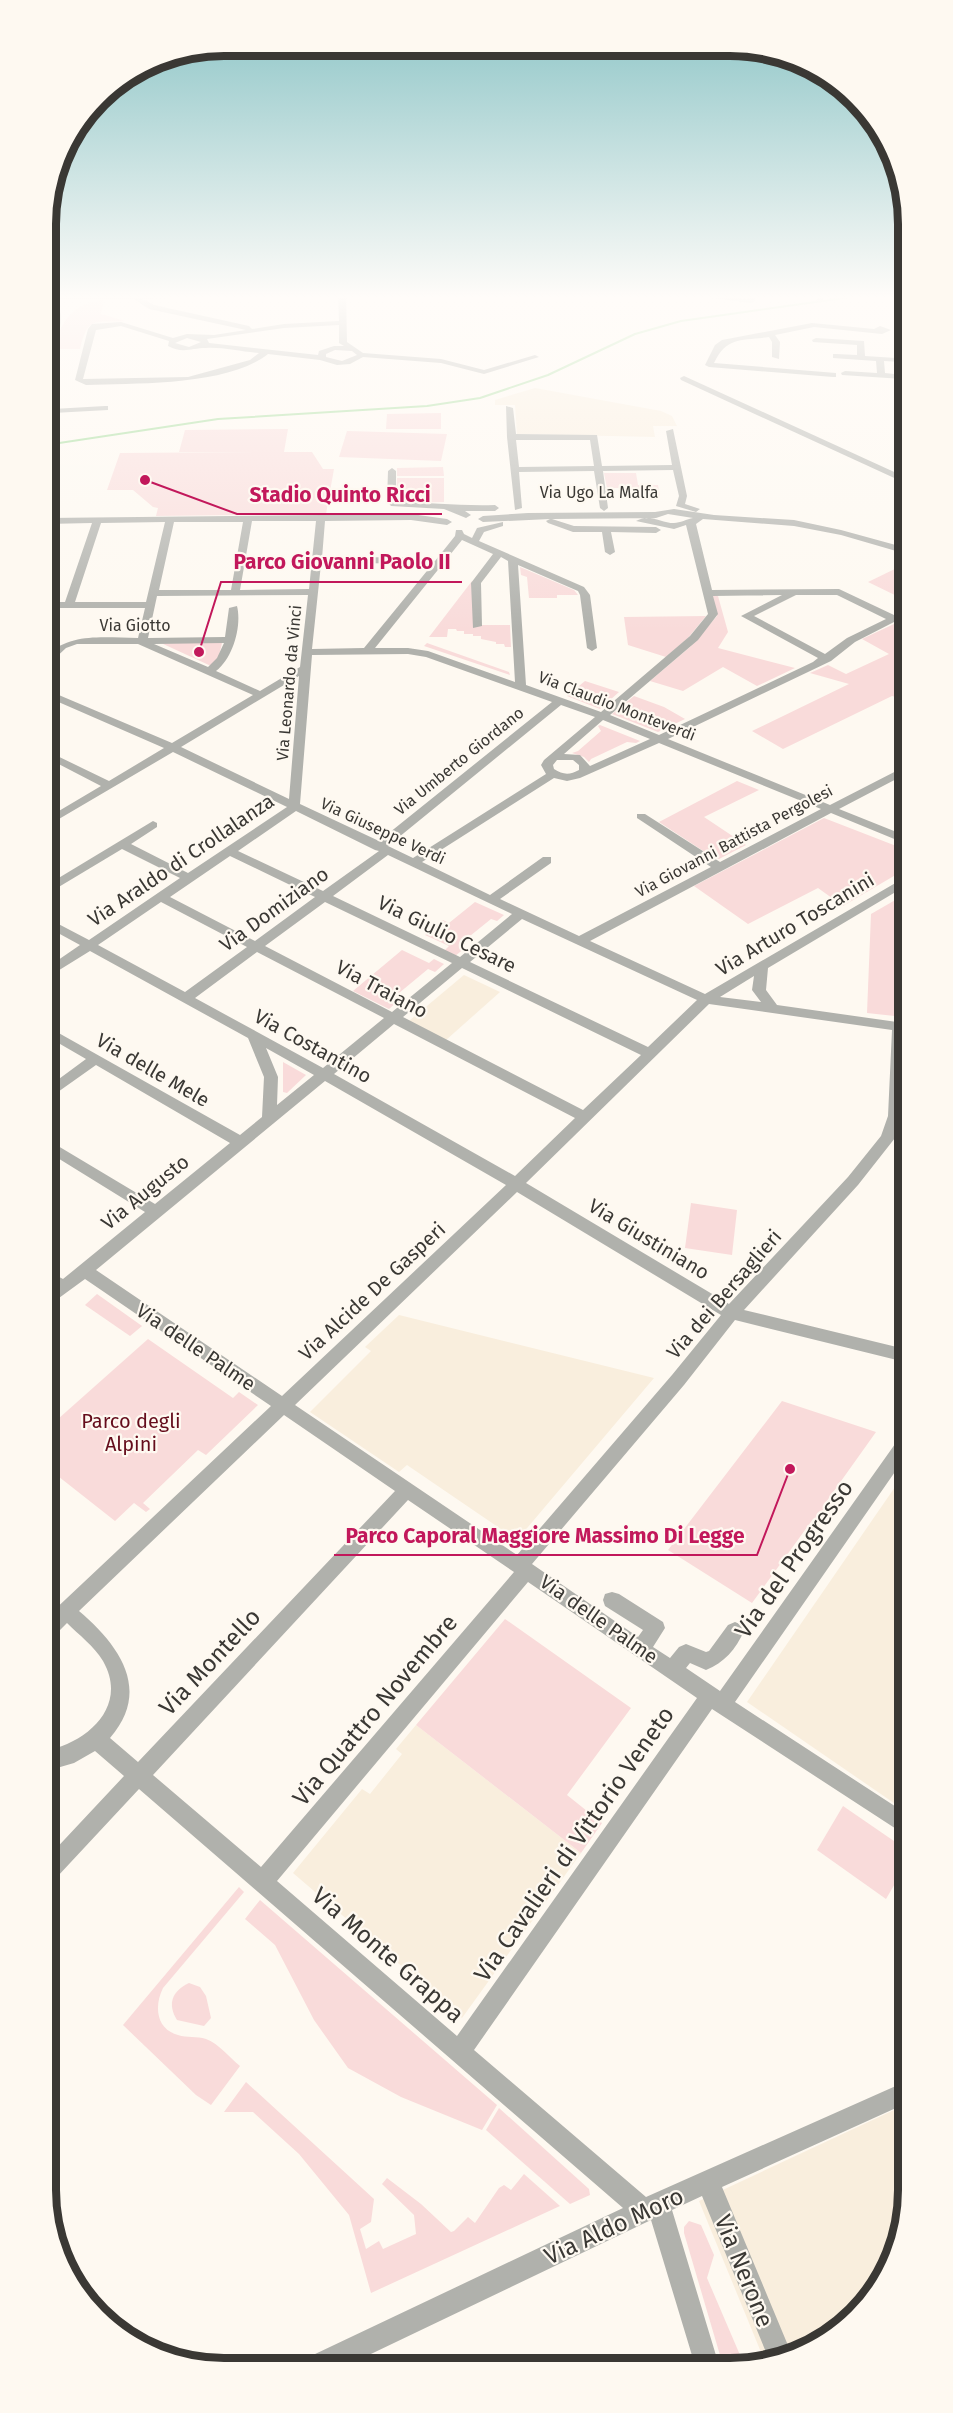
<svg xmlns="http://www.w3.org/2000/svg" width="953" height="2413" font-family="'Fira Sans',sans-serif">
<style>
.built{fill:#f9eedd}
.green{fill:#f9dbda}
.lines{fill:none;stroke-linecap:round;stroke-linejoin:round}
.stream{stroke:#9ad990;stroke-width:2}
.minor{fill:#b0b1ac;fill-rule:evenodd}
.labels{text-anchor:middle;dominant-baseline:central;stroke-width:4.5;stroke-linejoin:round;paint-order:stroke}
.far-street-label{font-size:16px;fill:#3a3834;stroke:#fef9f1}
.street-label{font-size:20px;fill:#3a3834;stroke:#fef9f1}
.park-label{font-size:20px;fill:#650d1c;stroke:#fef9f1}
.near-street-label{font-size:24px;fill:#3a3834;stroke:#fef9f1}
.rim{fill:none;stroke:#3a3834;stroke-width:8}
.leader{fill:none;stroke:#c2185b;stroke-width:2}
.callout-dot{fill:#c2185b;stroke:#fef9f1;stroke-width:2}
.callout-label{font-size:21px;text-anchor:middle;font-weight:bold;fill:#c2185b;stroke:#fef9f1;stroke-width:4.5;stroke-linejoin:round;paint-order:stroke}
</style>
<rect width="100%" height="100%" fill="#fef9f1"/>
<g class="built">
<path d="M535,388L661,411L672,416L677,426H653L655,437L517,434L515,405H495V400Z"/>
<path d="M464,975L500,992L446,1040L409,1021Z"/>
<path d="M399,1315L654,1378L517,1540L407,1465L399,1472L310,1412L371,1351L365,1347Z"/>
<path d="M906,1471L907,1812L747,1702Z"/>
<path d="M416,1725L581,1853L462,2018L293,1873L362,1789L370,1794L402,1754L396,1749Z"/>
<path d="M907,2104L908,2200L895,2257L864,2307L828,2338L775,2362H765L699,2201Z"/>
</g>
<g class="green">
<path d="M104,300L101,314L125,321C95,323 88,315 80,349H58L60,341L56,340C65,315 77,303 104,300Z"/>
<path d="M441,413V429H386L387,414Z"/>
<path d="M288,429L284,452H312L323,469H334L326,514L156,516L158,508L153,507L133,490H107L120,453L256,452H179L185,430Z"/>
<path d="M347,431H348L447,434L441,461L339,457Z"/>
<path d="M443,467L444,476H397V468Z"/>
<path d="M604,473H636L638,485H658L660,496H636L634,488H607Z"/>
<path d="M397,478H444V502L398,503L393,499L396,497Z"/>
<path d="M903,565V599L868,582Z"/>
<path d="M520,567L574,590L578,595H557V598H529L527,577L521,575Z"/>
<path d="M472,581L474,625H510L511,647H505L504,644H496V642L481,639V636H473V634H464V631H457L456,629H448L447,637H429Z"/>
<path d="M712,596H718L728,632L718,648L795,668L757,686L723,667L683,691L650,681L690,647L717,616Z"/>
<path d="M706,616L688,638L666,657L628,645L624,617Z"/>
<path d="M894,624L903,628V699L892,696L783,749L752,731L849,684L810,673L828,665L846,674L889,654L862,639Z"/>
<path d="M161,643H222L218,660L211,666Z"/>
<path d="M427,643L509,672L510,675L424,646Z"/>
<path d="M585,681L619,692L600,709L567,696Z"/>
<path d="M634,696L664,707L685,719L658,732L612,714Z"/>
<path d="M600,725L640,741L636,743L627,742L591,759L589,762L584,757L572,753L578,751L601,731L598,726Z"/>
<path d="M737,781L759,790L704,817L746,845L719,859L714,858L659,822Z"/>
<path d="M824,818L904,849V870L843,906L818,888L748,924L694,886Z"/>
<path d="M904,895V1017L867,1013L871,914Z"/>
<path d="M475,902L504,915L497,921L491,919L460,944L465,948L455,956L444,951L449,946L425,935L443,920L449,923Z"/>
<path d="M402,950L429,963L434,959L444,964L435,972L428,969L393,998L398,1001L389,1009L353,991Z"/>
<path d="M283,1062L306,1075L287,1093L283,1092Z"/>
<path d="M691,1203L737,1210L732,1255L685,1248Z"/>
<path d="M97,1294L142,1326L130,1336L85,1305Z"/>
<path d="M148,1339L233,1398L239,1392L258,1405L206,1455L198,1450L143,1503L150,1509L146,1512L134,1503L115,1521L49,1469V1427Z"/>
<path d="M782,1401L876,1432L824,1505L833,1512L832,1521L823,1524L813,1519L752,1603L668,1550Z"/>
<path d="M505,1619L631,1708L567,1795L602,1823L581,1853L416,1725Z"/>
<path d="M843,1806L907,1850V1863L886,1899L817,1850Z"/>
<path d="M239,1887L244,1892L163,1988C154,2006 156,2029 178,2035C187,2038 197,2036 206,2039C218,2043 230,2058 240,2066L211,2105L196,2095L123,2025Z"/>
<path d="M260,1900L497,2105L482,2130L401,2097L348,2068L314,2020L275,1945L245,1919Z"/>
<path d="M189,1983L200,1987L206,1996L211,2018L204,2026L177,2020C167,2004 172,1991 189,1983Z"/>
<path d="M246,2082L374,2199L371,2222L360,2229L366,2249L379,2241L383,2249L416,2234L414,2215L382,2184L387,2178L421,2204L451,2232L454,2231L468,2217L475,2223L499,2188L504,2185L511,2190L524,2174L560,2206L371,2293L349,2215L299,2154L253,2112H224Z"/>
<path d="M499,2108L589,2189L590,2195L570,2204L486,2130Z"/>
<path d="M689,2221L701,2225L714,2255L707,2278L743,2362H722L684,2233V2227Z"/>
</g>
<g class="lines">
<path class="stream" d="M46,445L218,419L427,406L480,398L548,375L635,334L681,321L872,294"/>
<g class="minor">
<path d="M148,294H275L143,299L154,305L249,326L252,329L284,324L339,321L338,294H346L347,342L363,353L441,359L484,370L535,355L539,357L484,374L441,363L363,357L350,364L337,365L320,360L268,354C227,386 137,383 86,385L75,380L88,329L92,324L121,322L173,338L187,334L214,335L246,330L149,309L134,299H61L57,302C67,320 56,340 50,357L46,359V348L54,321L50,299L60,295ZM339,325V343L344,346H334L319,351L318,355L209,343L207,339L284,328ZM121,326L169,341L168,346C183,354 191,348 206,348C223,347 242,352 259,353L250,360L188,377L83,379L96,330ZM187,338L201,342L189,347L175,343ZM335,350L352,351L357,355L342,361L326,357V354Z"/>
<path d="M680,294L748,299L749,294H756L755,301L751,303Z"/>
<path d="M817,294H824L823,300H817Z"/>
<path d="M812,323L874,329L880,326L891,330L882,334L814,327L775,335L780,342L779,359L772,357V342L769,337C741,341 727,336 714,363L836,373V377H833L709,367L705,365L715,345L722,340Z"/>
<path d="M816,338L864,341L865,356L896,358V345L902,343L903,362L884,361L885,373L903,375V379L842,375L841,373L845,371L877,373L876,361L833,358V354H836L857,355V345L813,342L812,340Z"/>
<path d="M684,376L903,476V482L681,380L680,378Z"/>
<path d="M105,406H108V410L53,413L49,411L53,409Z"/>
<path d="M506,406L513,408L516,434L597,435L602,466L672,465L666,431L673,429L687,496L685,504L700,509L696,512L676,506L679,496L673,470L603,471L608,508L604,511L600,508L594,471L519,472L522,508L515,510L507,437ZM516,440H590L594,466L519,467Z"/>
<path d="M392,468L396,471V501C430,503 462,506 495,505L499,508L495,511H465L471,515L466,518L444,509L391,506L387,501L388,471Z"/>
<path d="M674,509L714,515L794,520L841,530L903,547V553L841,535L794,526L703,519L696,524L712,590L839,589L894,615L903,611V622H894L855,642L831,661L668,739L830,805L904,767V775L839,809L904,835V843L831,813L590,941L705,994L904,878V887L768,968L766,990L777,1005L904,1023L902,1116L895,1138L858,1185L744,1310L905,1349V1362L735,1320L684,1385L532,1564L638,1637L643,1630L605,1606L603,1600L605,1594L612,1592L619,1594L663,1622L665,1628L653,1647L670,1658L679,1647L686,1644L706,1652L709,1651L728,1625L735,1622L742,1625L744,1631C736,1649 724,1663 706,1670L690,1663L686,1668L720,1691L900,1437L905,1435L906,1456L735,1702L907,1814V1836L712,1709L474,2050L646,2197L907,2081V2103L722,2187L792,2355L770,2362L702,2196L672,2210L718,2362H694L651,2220L350,2364H310L313,2355L623,2208L139,1789L57,1877L50,1880V1855L124,1776L95,1751L74,1763L50,1770V1750C90,1740 128,1705 103,1661C94,1646 79,1635 67,1623L56,1634L49,1636V1615L271,1406L85,1279L48,1306V1291L52,1288L48,1285V1271L63,1279L145,1212L48,1152V1140L155,1204L230,1143L96,1065L48,1099V1087L86,1059L48,1037V1027L240,1135L262,1117L264,1077L248,1038L90,951L48,977V967L80,945L47,927V918L89,940L180,878L122,849L47,894V885L153,821L157,823V827L131,844L188,873L287,807L173,752L47,826V818L101,786L47,758V751L109,781L164,748L47,697V690L172,743L253,695L138,644H77L66,648L51,662L47,663V655C72,632 105,638 138,638L145,608H47L46,602H65L92,523L46,524V518L411,514L447,519L452,522L447,525L411,520L325,521L322,558L400,557L435,561L455,536L456,530H462L464,534L472,538L477,528L503,522V526L484,532L479,541L584,587L590,595L597,648L592,651L587,648L580,595L578,591L518,565L526,685L601,712L690,636L708,614L686,525L674,529L636,521C649,513 661,523 674,523C680,523 687,519 693,518L668,514L656,518L552,519L574,526L656,527L661,530L656,533L611,532L615,552L610,555L605,552L602,532H573L548,523L546,521L550,519L483,522L478,519L483,516L528,513L655,512ZM252,521H316L309,589L240,590ZM165,522L146,602H75L101,523ZM174,522H243L231,590H159ZM462,540L493,554L471,583L473,628L482,626L481,583L501,557L508,561L515,682L428,651L408,648H375ZM400,563L431,566L364,648L312,649L321,564ZM308,595L300,667L260,691L216,671C233,658 242,626 237,606L229,608L225,637L148,638L157,596ZM782,595L741,616L818,658L813,662L659,735L610,715L698,640L718,614L713,596ZM796,595H837L886,619L847,638L825,654L754,616ZM224,643L217,658L208,667L154,644ZM408,654L426,657L552,702L379,841L300,804L312,655ZM299,676L289,799L181,747ZM561,705L595,717L544,760L541,765L546,774L413,858L388,846ZM603,720L650,739L590,766L580,755L564,754ZM659,743L821,809L720,862L645,814H637V818L711,867L579,936L500,899L551,863V857H543L490,895L422,862L554,778L567,781L580,778ZM557,760H573L579,765V770C570,775 563,775 554,769L553,765ZM296,811L375,850L379,851L323,891L238,851ZM388,855L512,914L460,957L333,896ZM230,856L315,897L255,941L170,897ZM161,902L247,947L185,992L98,945ZM325,902L452,963L392,1012L265,946ZM522,919L697,1000L648,1047L470,962ZM257,952L384,1018L323,1068L195,998ZM462,968L641,1055L583,1110L403,1017ZM754,976L752,990L761,1002L720,997ZM709,1004L892,1030L888,1116L881,1136L848,1177L729,1304L526,1183ZM394,1024L575,1118L515,1176L334,1074ZM266,1048L314,1075L277,1105L278,1077ZM325,1081L506,1185L282,1396L96,1270ZM517,1192L721,1315L672,1375L517,1555L295,1405ZM284,1415L395,1491L138,1762L110,1738C152,1690 119,1645 79,1611ZM408,1500L514,1572L261,1867L153,1775ZM528,1582L697,1698L457,2036L277,1881Z"/>
</g>
</g>
<linearGradient id="sky" x2="0" y2="1"><stop stop-color="#89c3c5"/><stop offset="0.47" stop-color="#fffcf9"/><stop offset="1" stop-color="#fffcf9" stop-opacity="0"/></linearGradient>
<rect width="953" height="632" fill="url(#sky)"/>
<g class="labels">
<g class="far-street-label">
<text x="599" y="492">Via Ugo La Malfa</text>
<text x="135" y="625">Via Giotto</text>
<text transform="translate(289 683) rotate(-85)">Via Leonardo da Vinci</text>
<text transform="translate(617 706) rotate(21)">Via Claudio Monteverdi</text>
<text transform="translate(459 761) rotate(-39)">Via Umberto Giordano</text>
<text transform="translate(383 831) rotate(25)">Via Giuseppe Verdi</text>
<text transform="translate(734 841) rotate(-28)">Via Giovanni Battista Pergolesi</text>
</g>
<g class="street-label">
<text transform="translate(181 860) rotate(-34)">Via Araldo di Crollalanza</text>
<text transform="translate(274 909) rotate(-36)">Via Domiziano</text>
<text transform="translate(795 924) rotate(-31)">Via Arturo Toscanini</text>
<text transform="translate(447 934) rotate(26)">Via Giulio Cesare</text>
<text transform="translate(382 989) rotate(28)">Via Traiano</text>
<text transform="translate(313 1046) rotate(29)">Via Costantino</text>
<text transform="translate(153 1070) rotate(30)">Via delle Mele</text>
<text transform="translate(145 1192) rotate(-39)">Via Augusto</text>
<text transform="translate(649 1239) rotate(31)">Via Giustiniano</text>
<text transform="translate(372 1291) rotate(-43)">Via Alcide De Gasperi</text>
<text transform="translate(724 1294) rotate(-49)">Via dei Bersaglieri</text>
<text transform="translate(196 1347) rotate(34)">Via delle Palme</text>
<text transform="translate(599 1619) rotate(35)">Via delle Palme</text>
</g>
<g class="park-label">
<text x="131" y="1421">Parco degli<tspan x="131" dy="23">Alpini</tspan></text>
</g>
<g class="near-street-label">
<text transform="translate(794 1559) rotate(-55)">Via del Progresso</text>
<text transform="translate(210 1662) rotate(-47)">Via Montello</text>
<text transform="translate(375 1710) rotate(-50)">Via Quattro Novembre</text>
<text transform="translate(574 1844) rotate(-55)">Via Cavalieri di Vittorio Veneto</text>
<text transform="translate(388 1955) rotate(41)">Via Monte Grappa</text>
<text transform="translate(614 2226) rotate(-25)">Via Aldo Moro</text>
<text transform="translate(744 2271) rotate(68)">Via Nerone</text>
</g>
</g>
<path d="M0 0H953V2413H0ZM224 56H730A168 168 0 0 1 898 224V2190A168 168 0 0 1 730 2358H224A168 168 0 0 1 56 2190V224A168 168 0 0 1 224 56Z" fill="#fef9f1" fill-rule="evenodd"/>
<path class="rim" d="M224 56H730A168 168 0 0 1 898 224V2190A168 168 0 0 1 730 2358H224A168 168 0 0 1 56 2190V224A168 168 0 0 1 224 56Z"/>
<path class="leader" d="M145 480L237 514H442M199 652L221 582H462M790 1469L757 1555H334"/>
<g class="callout-dot">
<circle cx="145" cy="480" r="6"/>
<circle cx="199" cy="652" r="6"/>
<circle cx="790" cy="1469" r="6"/>
</g>
<g class="callout-label">
<text x="340" y="502">Stadio Quinto Ricci</text>
<text x="342" y="569">Parco Giovanni Paolo II</text>
<text x="545" y="1543">Parco Caporal Maggiore Massimo Di Legge</text>
</g>
</svg>
